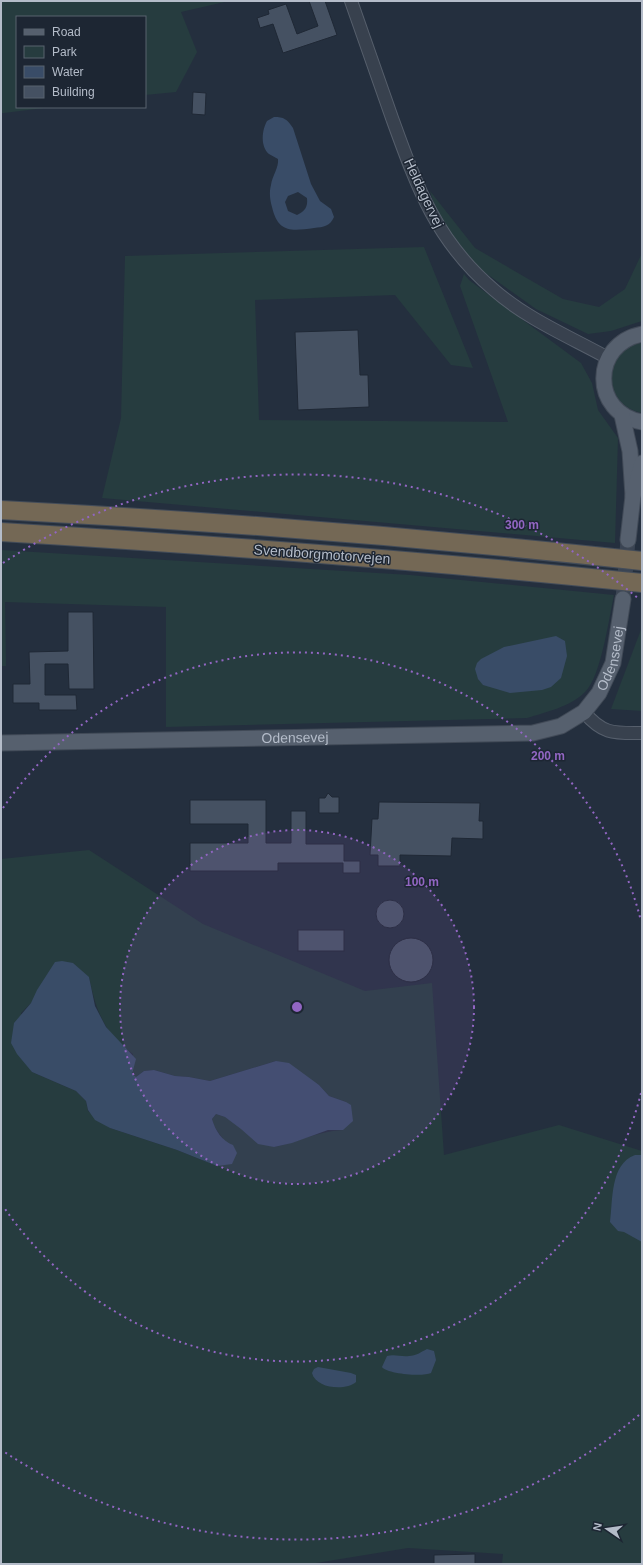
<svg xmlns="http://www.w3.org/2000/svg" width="643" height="1565" font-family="Arial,sans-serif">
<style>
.green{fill:#263c3f;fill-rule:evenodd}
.water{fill:#394c67;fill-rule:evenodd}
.building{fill:#455162;stroke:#1f2835}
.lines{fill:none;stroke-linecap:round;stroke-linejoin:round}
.major-tunnel{stroke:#3a4453;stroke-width:15;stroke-dasharray:15 8;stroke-linecap:butt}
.minor-casing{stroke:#565f6c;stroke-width:14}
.major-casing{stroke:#414a57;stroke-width:17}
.highway-casing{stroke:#434c59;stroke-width:20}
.minor{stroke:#38414e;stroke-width:12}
.major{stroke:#56606e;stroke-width:15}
.highway{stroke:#746855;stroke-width:18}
.ring{fill:none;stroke:#9266c3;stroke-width:2;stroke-dasharray:2 4}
.labels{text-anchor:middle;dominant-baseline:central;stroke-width:3;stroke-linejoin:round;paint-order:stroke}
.street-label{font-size:14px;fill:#b4bcc9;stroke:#1d2633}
.centre{fill:#9266c3;stroke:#1d2633;stroke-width:2}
.ring-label{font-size:12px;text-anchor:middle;font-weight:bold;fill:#9266c3;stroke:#1d2633;stroke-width:3;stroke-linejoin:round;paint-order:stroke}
</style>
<rect width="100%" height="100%" fill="#242f3e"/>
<g class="green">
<path d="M1,1H229L181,12L197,52L176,92L145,95V17H17V107H52L4,113H1Z"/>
<path d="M430,191L475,248L563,299L599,307L625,289L642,253V321L611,331L588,334L536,309L480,269L440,224Z"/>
<path d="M424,247L473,368L451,365L395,295L255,300L259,420L508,422L460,286L464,274L469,280L581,363L592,383L598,410L618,438L615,543L102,498L121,418L125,256Z"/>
<path d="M642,343V413C601,405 600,349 642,343Z"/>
<path d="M1,550L410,575L614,595C609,618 601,677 585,692C570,707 546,712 527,718L166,727V607L5,602L6,666H1Z"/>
<path d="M642,627V711L611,709Z"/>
<path d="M89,850L203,924L365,991L432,983L444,1155L559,1125L642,1151V1564H502L503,1554L408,1548L310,1564H1V859ZM89,977C96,1010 104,1034 133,1054L132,1075L136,1077L144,1071L154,1070L175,1076L189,1077L210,1081L276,1061L319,1085L329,1096L346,1102L343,1130C319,1131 297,1142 274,1147L225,1117L216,1114L212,1119L214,1126L225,1142L217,1166L177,1150L110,1128L88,1111L86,1101L76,1091L32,1072L21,1013L31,1003Z"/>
</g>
<g class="water">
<path d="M274,117C284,117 287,119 293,128L311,184L320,201L331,209L334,217C330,226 324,227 314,228C291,231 278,233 272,207C270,200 269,192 271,185C272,176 279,168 278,159C275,157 272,156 269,154C260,146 262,130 267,121ZM298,192L307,198C308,207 305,211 297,215L288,211L285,202L288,196Z"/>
<path d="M556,636L565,641L567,656L561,678L551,687L542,690L510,693L483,685L478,679L475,669L477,663L481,659L504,647Z"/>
<path d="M62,961L73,963L89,977L95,1006L106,1027L136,1059L132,1074L136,1077L144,1071L154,1070L175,1076L189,1077L210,1081L276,1061L289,1063L319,1085L329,1096L346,1102L351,1105L353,1121L343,1130H328L292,1143L274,1147L258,1144L241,1129L225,1117L216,1114L212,1119C215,1130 222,1141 233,1145L237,1153L232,1164L217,1166L177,1150L110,1128L95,1120L88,1110L86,1101L76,1091L32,1072L17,1054L11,1043L14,1023L31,1003L37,990L55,962Z"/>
<path d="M635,1155H642V1242L624,1232L618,1231L610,1222C613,1200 610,1164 635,1155Z"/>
<path d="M427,1349L434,1351L436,1360L431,1373C423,1377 387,1374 382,1367L387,1356C395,1354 401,1357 409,1356C416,1356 421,1352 427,1349Z"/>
<path d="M318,1367L351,1373L356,1375V1382C346,1391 316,1389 312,1373L314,1369Z"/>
</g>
<g class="building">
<path d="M309,1H325L337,35L283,53L273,24L260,28L257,18L269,14L268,10L286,4L297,34L318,26Z"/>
<path d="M193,92L206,93L205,115L192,114Z"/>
<path d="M358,330L360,375H368L369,407L298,410L295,332Z"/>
<path d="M68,612H93L94,689H69L68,664H45V695H76L77,710H39V703H13V684H30L29,652L68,651Z"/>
<path d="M328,793L332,797H339V813H319V798H325Z"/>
<path d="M190,800H266V843H291V811H306V844H344V861H360V873H343V863H278V871H190V843H248V824H190Z"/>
<path d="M379,802L480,803L479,821H483V839L452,838L451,856L400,855V866H378V855H370L372,819H378Z"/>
<circle cx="390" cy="914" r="14"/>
<rect x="298" y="930" width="46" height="21"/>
<circle cx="411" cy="960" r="22"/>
<path d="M475,1554V1564H434V1555Z"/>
</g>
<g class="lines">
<path class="major-tunnel" d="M623,599L628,540"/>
<defs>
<g id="minor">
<path d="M351,1C365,40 378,79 392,118C417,187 436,241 494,290C527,319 570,337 608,358"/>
<path d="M584,712C603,735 615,733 642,733"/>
</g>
<g id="major">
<path d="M642,334C591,344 591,413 642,422"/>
<path d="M622,415L630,451L633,496"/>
<path d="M628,540L633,496L642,463"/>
<path id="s1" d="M1,743L533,733L561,726L584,712L599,693L613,663L623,599"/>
</g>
<g id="highway">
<path d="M1,510C215,521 429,538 642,561"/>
<path d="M1,532C215,545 429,561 642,583"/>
</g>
</defs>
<use href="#minor" class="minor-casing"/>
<use href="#major" class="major-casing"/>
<use href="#highway" class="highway-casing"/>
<use href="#minor" class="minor"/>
<use href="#major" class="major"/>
<use href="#highway" class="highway"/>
</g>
<circle cx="297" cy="1007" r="177" fill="#9266c3" fill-opacity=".12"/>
<g class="ring">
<circle cx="297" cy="1007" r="177"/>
<path d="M641 1093A355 355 0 0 1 3 1206M3 808A355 355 0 0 1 641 921"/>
<path d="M639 1415A532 532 0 0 1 3 1451M3 563A532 532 0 0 1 639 599"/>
</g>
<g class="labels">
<g class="street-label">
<text transform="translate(424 193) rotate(65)">Heldagervej</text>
<text transform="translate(322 554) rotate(4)">Svendborgmotorvejen</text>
<text stroke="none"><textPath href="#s1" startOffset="649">Odensevej</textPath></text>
<text stroke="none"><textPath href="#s1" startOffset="294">Odensevej</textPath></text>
</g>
</g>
<circle cx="297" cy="1007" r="6" class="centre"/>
<g class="ring-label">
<text x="522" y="529">300 m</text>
<text x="548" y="760">200 m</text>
<text x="422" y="886">100 m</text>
</g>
<rect width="643" height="1565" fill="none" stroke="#b4bcc9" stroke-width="4"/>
<rect x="16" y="16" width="130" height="92" fill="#1d2633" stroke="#59626f"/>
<rect x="24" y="29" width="20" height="6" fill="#56606e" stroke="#59626f"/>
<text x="52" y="36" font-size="12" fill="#b4bcc9">Road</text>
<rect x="24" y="46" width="20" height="12" fill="#263c3f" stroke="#59626f"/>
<text x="52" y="56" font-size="12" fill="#b4bcc9">Park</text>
<rect x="24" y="66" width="20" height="12" fill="#394c67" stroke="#59626f"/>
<text x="52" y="76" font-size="12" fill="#b4bcc9">Water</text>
<rect x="24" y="86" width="20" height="12" fill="#455162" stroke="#59626f"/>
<text x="52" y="96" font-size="12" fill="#b4bcc9">Building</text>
<g transform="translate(607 1529) rotate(283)" stroke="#1d2633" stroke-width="3" paint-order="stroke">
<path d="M0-3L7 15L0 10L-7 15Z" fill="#b4bcc9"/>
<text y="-6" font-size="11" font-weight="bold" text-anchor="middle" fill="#b4bcc9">N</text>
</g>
</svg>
